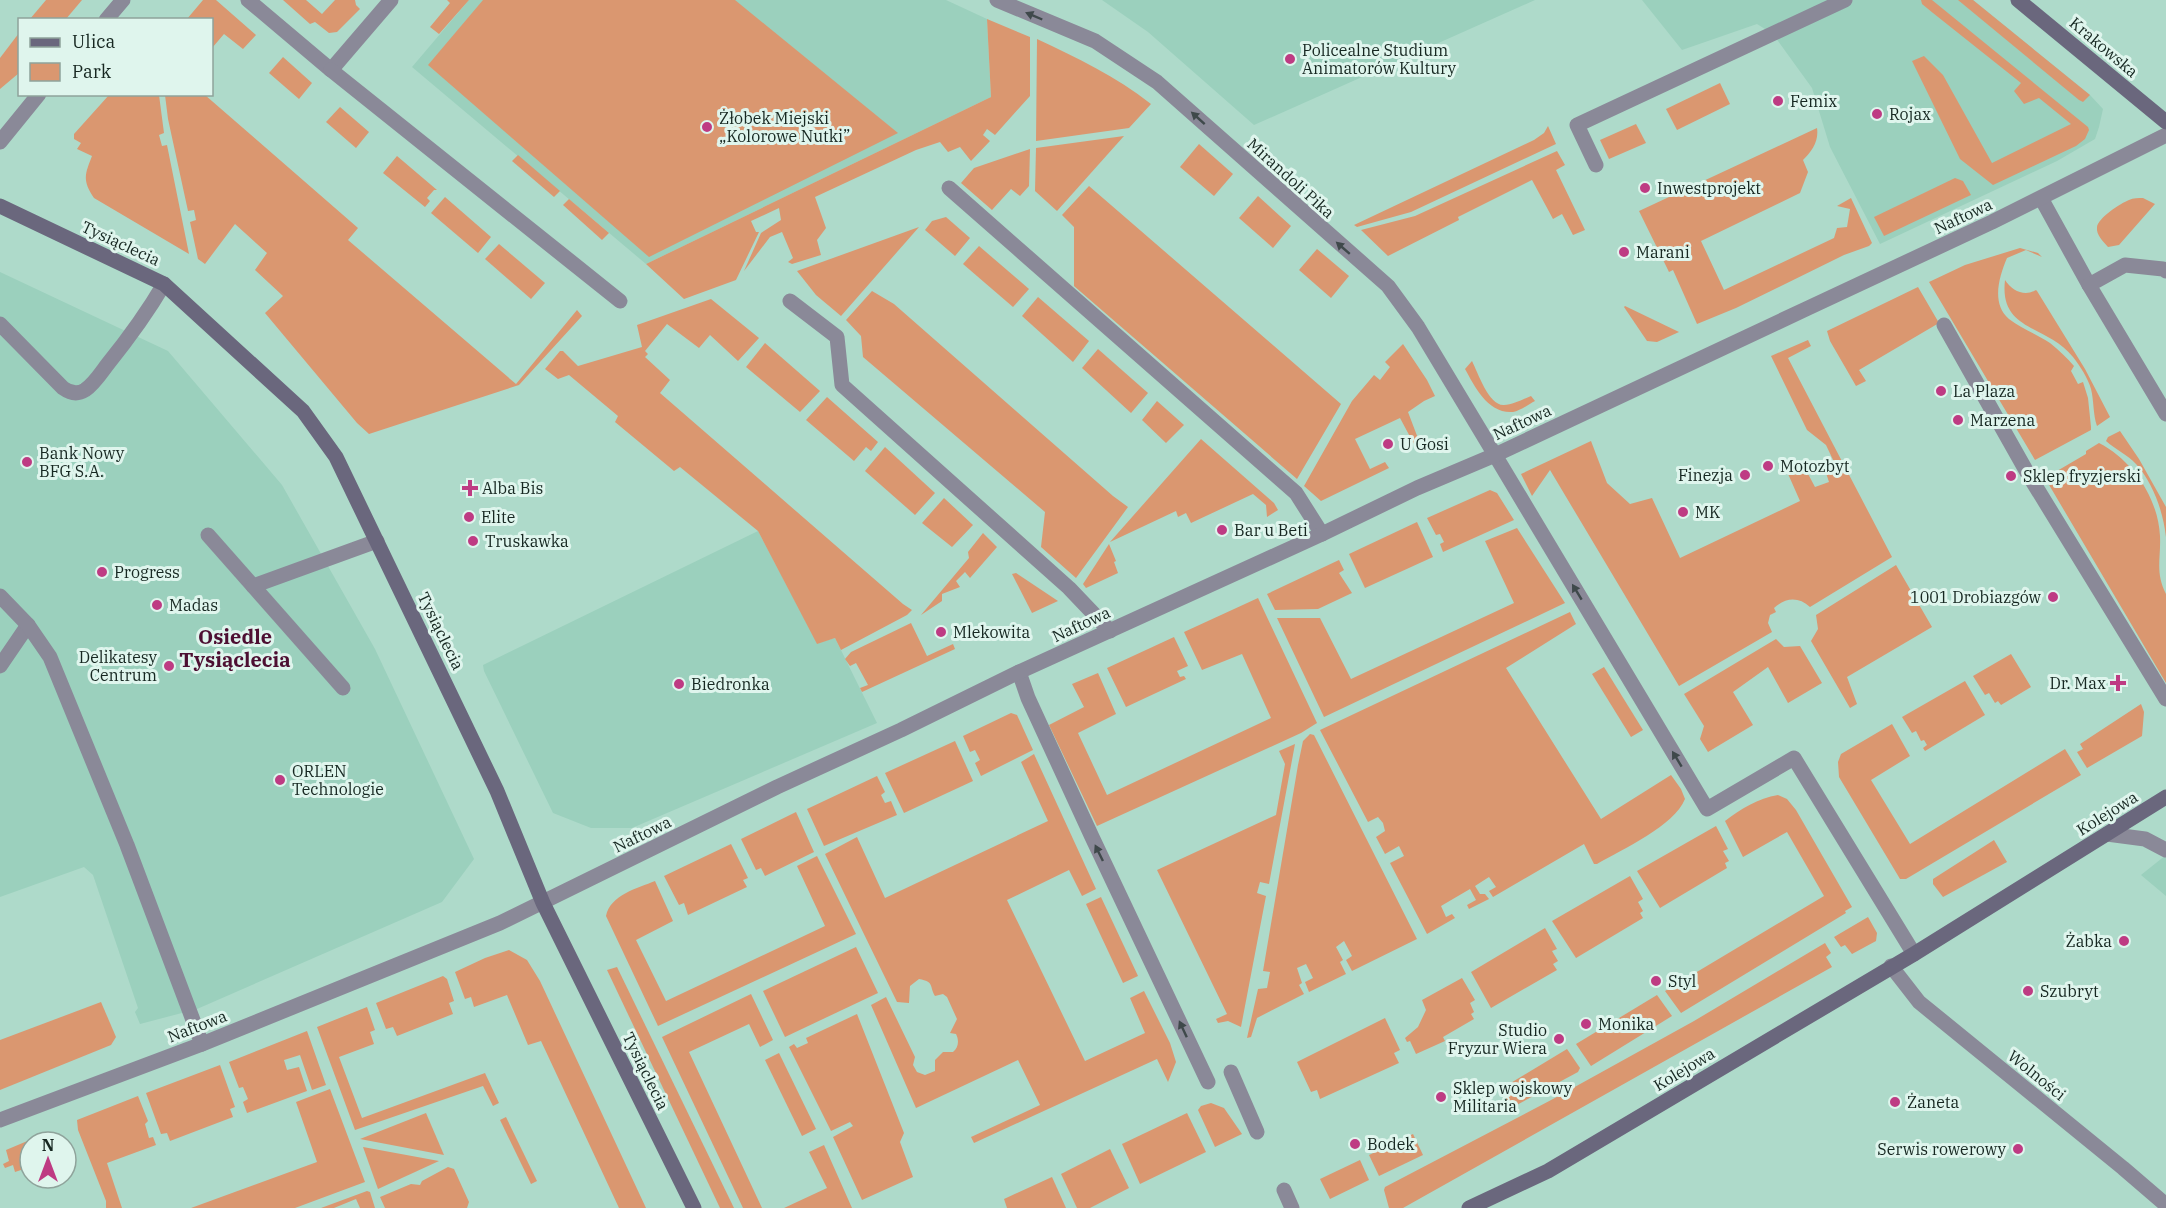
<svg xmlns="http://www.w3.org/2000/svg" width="2166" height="1208" font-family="'IBM Plex Serif',serif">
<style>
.built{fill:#9bd0bd}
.green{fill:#da9770}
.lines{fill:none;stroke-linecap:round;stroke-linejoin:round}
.lane{stroke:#8a8998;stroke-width:15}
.street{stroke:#8a8998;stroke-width:15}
.secondary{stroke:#6a677d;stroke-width:15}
.oneway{fill:#3f494b}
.poi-dot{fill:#be3b83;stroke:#dff5ed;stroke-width:2}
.labels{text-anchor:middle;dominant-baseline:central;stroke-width:6;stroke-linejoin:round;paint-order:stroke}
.street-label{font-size:16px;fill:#162721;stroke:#dff5ed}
.poi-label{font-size:16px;fill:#162721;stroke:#dff5ed;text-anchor:start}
.quarter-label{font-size:20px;font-weight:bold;fill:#4d0f32;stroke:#dff5ed}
</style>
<rect width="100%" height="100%" fill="#aedaca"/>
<g class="built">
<path d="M469,0H946L987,19L991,97L646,264L412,67Z"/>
<path d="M1102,0H1535L1254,125L1148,32Z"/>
<path d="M1642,0H1973L2090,95L2103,109L2099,127L2095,139L2057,161L1880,244L1830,147L1812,88L1773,34L1757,24L1682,50Z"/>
<path d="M0,272L168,351L282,485L375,649L474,859L442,902L197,1009L140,1024L135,1012L138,1008L93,875L84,867L0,897Z"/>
<path d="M758,531L817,643L835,638L877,723L632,828H591L553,813L484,671L483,665Z"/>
<path d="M2166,855V896L2141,875Z"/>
</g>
<g class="green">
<path d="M46,0H82L66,19H30Z"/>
<path d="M203,0H216L256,35L243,49L224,34L212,48V20L187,19Z"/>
<path d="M283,0H306L322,14L335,0H355L356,5L360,9L337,32L329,33L315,22L310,24Z"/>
<path d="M447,0H469L439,34L430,27L450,3Z"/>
<path d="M483,0H735L898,133L649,257L428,65Z"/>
<path d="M1921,0H1932L2088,127L2089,130L2085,139L2076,146L1993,185L1960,159L1912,61L1924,56L1943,75L1992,163L2071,124L2039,98L2024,104L2014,91L2021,83L1933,13L1922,4Z"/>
<path d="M1958,0H1973L2090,95L2083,102L2079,100Z"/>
<path d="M987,19L1030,37V96L995,135L987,129L983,135L990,141L971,161L960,147L948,152L940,142L916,150L815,197L826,228L817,240L821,255L792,264L788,262L793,258L782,232L770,237L744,271L761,233L781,220L779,208L751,221L756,232H759L736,280L684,299L646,264L991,97Z"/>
<path d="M19,33V73L0,89V58Z"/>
<path d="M1037,39C1077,58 1116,76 1151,104L1129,128L1036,141Z"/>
<path d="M283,57L312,83L299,99L269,73Z"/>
<path d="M1720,83L1730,104L1677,130L1666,109Z"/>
<path d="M109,95H159L164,133L159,135L162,146L167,145L189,254L94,198C82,180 85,174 92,156L77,149L81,143L74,139V134Z"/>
<path d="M165,95H205L358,228L348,240L516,384L577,310L582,316L519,385L369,434L357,423L265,313L283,296L255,270L267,253L235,224L205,264L198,259L190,222L196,220L194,210L188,211L168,119Z"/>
<path d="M340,107L369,132L356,148L326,122Z"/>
<path d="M1636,124L1646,143L1609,159L1600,140Z"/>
<path d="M1548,126L1556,144L1411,212L1357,227L1354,225L1534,140L1544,133Z"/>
<path d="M1817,128C1819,141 1812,151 1803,160L1808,172L1800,193L1701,241L1724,290L1834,238L1837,228L1847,227L1850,209L1837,206L1851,198L1872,243L1869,246L1844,255L1736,308L1697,324L1673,270L1669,272L1639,211Z"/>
<path d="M1124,136L1057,211L1035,191L1036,148Z"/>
<path d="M1199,144L1233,174L1214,196L1180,167Z"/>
<path d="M1030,149L1029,186L1020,196L1011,189L992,210L961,183L974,168Z"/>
<path d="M1557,151L1565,165L1556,170L1585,230L1573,235L1562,214L1553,219L1532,180L1458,217L1459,220L1388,256L1361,230L1415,216Z"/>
<path d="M518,155L560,191L554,197L512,161Z"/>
<path d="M397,156L437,190H434L427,198L430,201L425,207L383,173Z"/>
<path d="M1955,178L1963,181L1971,195L1884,236L1874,217Z"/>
<path d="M1089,186L1341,404L1297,479L1074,286V227L1062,215Z"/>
<path d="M1258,196L1291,226L1273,248L1239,218Z"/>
<path d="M445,197L491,237L478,253L431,213Z"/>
<path d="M2143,198L2155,204L2119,245L2108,247C2103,241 2096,235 2097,227C2098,218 2121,203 2129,200C2133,198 2139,198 2143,198Z"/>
<path d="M569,199L609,233L602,240L563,205Z"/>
<path d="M946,217L970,238L955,256L925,230L932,221Z"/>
<path d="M919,227L841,316L816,295L797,271Z"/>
<path d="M499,244L545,283L531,299L485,259Z"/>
<path d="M979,246L1029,289L1013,307L963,264Z"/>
<path d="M2020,248L2038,253L2042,257L2026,250L2007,258C1999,277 1991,304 2009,319C2022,329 2037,334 2050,343C2059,350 2067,358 2074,366L2071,371L2078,384L2083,382L2088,398L2091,427V430L2035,460L1929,282L1965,265Z"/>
<path d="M1317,249L1349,276L1331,298L1299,270Z"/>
<path d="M2005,280C2012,291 2025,297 2036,290L2037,291L2085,369L2110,417L2097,426C2093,415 2094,401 2091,389C2088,378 2080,366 2073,357C2047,324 1999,332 2005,280Z"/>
<path d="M1918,287L1939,323L1859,370L1866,381L1856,386L1830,341L1827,331Z"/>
<path d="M872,291L894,304L1113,496L1128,507L1076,578L1041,547L1045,512L863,357L861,336L846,320Z"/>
<path d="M1038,297L1089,341L1073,362L1022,316Z"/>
<path d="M711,299L759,338L738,361L710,335L699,348L667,324L645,351L648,354L645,357L670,380L660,393L903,604L912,610L907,615L841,650L835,638L817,644L758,531L680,467L674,471L615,422L618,416L569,375L558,379L545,369L560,351H563L578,366L642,347L637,325Z"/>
<path d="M1625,306L1679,332L1657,342L1647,341L1624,307Z"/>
<path d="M1808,340L1811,346L1788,358L1892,557L1810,607C1799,597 1786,597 1774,608L1776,612L1770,615L1768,623L1772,632L1679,686L1550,470L1532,496L1521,474L1591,441L1607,483L1630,504L1652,498L1680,558L1800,501L1785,467L1800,465L1807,472L1815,487L1829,482L1824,467L1835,464L1826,445L1807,430L1771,356Z"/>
<path d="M765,343L820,391L800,412L746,367Z"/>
<path d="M1403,344L1427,380L1435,396L1424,401L1408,412L1419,441L1415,446L1400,418L1355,439L1370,469L1385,462L1389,468L1321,501L1304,486L1352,401L1374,375L1380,380L1390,367L1385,362Z"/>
<path d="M1098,349L1148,393L1131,413L1082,368Z"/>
<path d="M1472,361C1478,373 1489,406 1504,405C1513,405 1523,399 1531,396L1535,401C1529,404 1520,411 1513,412C1488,414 1475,387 1465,369Z"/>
<path d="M827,397L878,442L871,451L866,447L854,461L806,420Z"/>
<path d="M1157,401L1184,425L1166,443L1142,420Z"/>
<path d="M2120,431L2139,459L2166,507V537C2163,511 2153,483 2136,464C2128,455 2115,449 2106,441L2108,437Z"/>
<path d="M1201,439L1274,503L1278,510L1267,517L1266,505L1253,494L1191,523L1186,513L1178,517L1176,511L1110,542Z"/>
<path d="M2099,443C2132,460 2158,497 2160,536C2161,559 2155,572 2166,594V683L2045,478L2086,454V451Z"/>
<path d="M885,447L935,493L915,515L865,471Z"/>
<path d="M1490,490L1497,493L1514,520L1443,552L1440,544L1444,542L1440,534L1436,535L1427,518Z"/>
<path d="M944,498L973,525L952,547L922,523Z"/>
<path d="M1417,522L1433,557L1365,588L1349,554Z"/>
<path d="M1517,528L1565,603L1324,717L1277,618H1320L1351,679L1514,603L1485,541Z"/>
<path d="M983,533L997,547L970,578L965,572L956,581L960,587L942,594V601L921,615L969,558L968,552Z"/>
<path d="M1109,544L1116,561L1114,562L1118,573L1086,588L1083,584Z"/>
<path d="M1339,560L1344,570L1339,573L1352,593L1318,609L1275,610L1267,594Z"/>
<path d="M1896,565L1932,627L1847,677L1857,704L1850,708L1811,641L1818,629L1816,615Z"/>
<path d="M1016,573L1058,601L1032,613L1012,574Z"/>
<path d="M1258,598L1317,723L1301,733L1097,826L1049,725L1084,707L1072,684L1098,673L1116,714L1078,733L1107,795L1271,718L1242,654L1202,670L1184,632Z"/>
<path d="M1570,612L1576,624L1506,668L1601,819L1671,775L1681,789L1685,799C1674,826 1623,849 1597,864H1594L1584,844L1493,897L1489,891L1496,887L1489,877L1475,886L1480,894H1485L1489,899L1469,909L1467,905L1476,900L1470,889L1441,906L1446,917L1452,914L1455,918L1427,934L1390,863L1404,856L1399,846L1385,854L1376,837L1385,831L1383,823L1378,817L1368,822L1320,730Z"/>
<path d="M911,623L927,656L953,644L955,649L862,692L860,688L868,685L856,663L850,666L845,659L851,652Z"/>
<path d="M1174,637L1188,666L1177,671L1180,677L1184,676L1186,679L1126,707L1107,668Z"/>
<path d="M1776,639L1784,647L1800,646L1822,683L1788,703L1768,667L1733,692L1753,725L1708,752L1700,739L1704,726L1684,694Z"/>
<path d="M2011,654L2031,687L2001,705L1998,701L1995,703L1989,693L1985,695L1973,676Z"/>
<path d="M1604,667L1643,730L1631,737L1592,674Z"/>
<path d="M1965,681L1985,715L1925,751L1923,748L1927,745L1924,740L1921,741L1916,731L1912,733L1902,717Z"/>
<path d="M2141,704L2144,712L2142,736L2087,768L2077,752L2083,749L2080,744Z"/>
<path d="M1011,713L1017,715L1033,750L981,776L975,763L980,760L975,750L970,752L963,736Z"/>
<path d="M1892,724L1910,756L1871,780L1910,844L2065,749L2081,775L1906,879H1900L1839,777L1838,762L1841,754Z"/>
<path d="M1310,734L1314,735L1417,939L1352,971L1346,960L1352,956L1344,941L1336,947L1343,960L1340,962L1346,974L1309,992L1305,982L1313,978L1306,964L1297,968L1302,983L1299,985L1304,994L1257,1018L1251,1037L1247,1038L1258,989L1267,988L1270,972L1263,971L1298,765L1303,741Z"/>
<path d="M955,741L973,781L904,813L885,773Z"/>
<path d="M1295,744L1269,884L1260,882L1257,893L1266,896L1241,1027L1228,1021L1218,1023L1216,1019L1227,1014L1157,870L1276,815L1285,764L1279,751Z"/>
<path d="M1034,754L1096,889L1082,896L1069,870L1007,900L1085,1061L1145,1033L1130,998L1144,991L1170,1043L1176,1062L1168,1082L1157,1059L974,1143L971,1137L1040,1105L1018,1060L916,1108L871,1005L886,997L915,1057L913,1065L917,1072L925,1075L935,1071V1060L943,1052H953C959,1047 959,1040 956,1034L950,1033L957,1019L947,997L943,994L935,996C929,986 935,982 919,979L910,986L909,1003L897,1002L825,854L857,837L885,898L1048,821L1021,762Z"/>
<path d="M877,776L885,792L881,795L885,803L891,801L897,815L824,846L807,809Z"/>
<path d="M1778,795L1787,799L1796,810L1852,907L1845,911L1846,913L1681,1013L1665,991L1824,896L1787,832L1743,857L1725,821C1741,809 1758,798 1778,795Z"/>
<path d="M796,812L814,852L765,876L761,868L756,870L741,839Z"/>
<path d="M1716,826L1728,849L1723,851L1729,861L1725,863L1727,868L1660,908L1637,871Z"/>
<path d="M1994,840L2007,862L1943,897L1933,884V879Z"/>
<path d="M731,844L748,878L743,880L747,887L688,915L684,903L679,905L664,876Z"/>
<path d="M817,856L856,934L658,1026L606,916C610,895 638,888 655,881L673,921L636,940L666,1001L825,926L797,866Z"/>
<path d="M1630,876L1643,899L1638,902L1643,911L1640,913L1643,918L1576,958L1552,921Z"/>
<path d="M1101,897L1138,976L1123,983L1086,904Z"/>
<path d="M1868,917L1877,933L1876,941L1852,954L1845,945L1841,947L1834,937Z"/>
<path d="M1545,928L1557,949L1552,951L1558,961L1553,964L1557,970L1491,1008L1471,972Z"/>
<path d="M1825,943L1831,953L1826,957L1832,967L1403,1208H1389L1384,1190L1385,1187L1553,1099L1694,1021Z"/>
<path d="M856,947L878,993L785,1037L763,991Z"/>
<path d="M509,950L527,960L540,981L646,1208H619L541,1041L528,1045L507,995L474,1007L471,997L465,999L455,972L485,958Z"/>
<path d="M617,967L734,1208H720L607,970Z"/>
<path d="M443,976L447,979L454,1001L449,1003L453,1014L397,1036L393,1027L386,1029L376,1003Z"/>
<path d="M1462,978L1475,1000L1470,1003L1474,1012L1471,1014L1474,1019L1443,1037L1445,1041L1416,1054L1410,1041L1407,1042L1405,1038L1418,1027L1426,1010L1422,1000Z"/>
<path d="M751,994L773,1040L760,1047L749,1024L689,1052L762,1208H743L662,1037Z"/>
<path d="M1657,995L1672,1016L1591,1066L1576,1044Z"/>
<path d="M101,1002L116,1037L111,1045L0,1090V1040Z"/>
<path d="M367,1007L375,1030L370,1032L374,1044L339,1057L362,1118L485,1073L499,1103L493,1106L483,1086L355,1130L317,1027Z"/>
<path d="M857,1014L904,1133L900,1142L913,1177L862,1200L833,1137L853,1126L850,1122L831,1131L789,1047L794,1044L797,1048L808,1043L806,1038Z"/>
<path d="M1385,1018L1400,1050L1394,1053L1399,1063L1320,1099L1317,1090L1311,1092L1297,1062Z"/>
<path d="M307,1031L326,1085L312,1090L300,1055L284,1060L287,1070L299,1067L307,1091L247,1113L243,1102L248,1099L243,1087L239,1088L229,1062Z"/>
<path d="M1567,1049L1580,1068L1578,1072L1513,1107L1499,1090Z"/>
<path d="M779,1053L816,1129L802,1136L765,1060Z"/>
<path d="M220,1065L235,1107L230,1109L233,1117L170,1141L167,1133L161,1134L146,1093Z"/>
<path d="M330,1089L365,1182L295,1208H191L317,1162L296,1102Z"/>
<path d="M138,1096L148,1121L145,1124L149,1138L153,1137L156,1145L107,1163L122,1208H106V1201L78,1130L77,1120Z"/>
<path d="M1211,1103L1224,1108L1242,1134L1215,1147L1198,1110L1201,1106Z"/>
<path d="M426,1113L444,1155L360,1139Z"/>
<path d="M1187,1113L1206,1152L1140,1184L1122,1144Z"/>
<path d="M506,1117L537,1181L531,1184L500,1120Z"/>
<path d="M44,1134L51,1142H30V1167L15,1172L13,1165L5,1168L3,1164L9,1161L6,1150Z"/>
<path d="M1413,1134L1423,1155L1379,1176L1369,1155Z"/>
<path d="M824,1145L852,1208H784L827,1188L809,1152Z"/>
<path d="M363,1147L439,1161L378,1189Z"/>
<path d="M1110,1149L1129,1188L1090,1208H1077L1061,1174Z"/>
<path d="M1360,1160L1369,1180L1330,1199L1320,1179Z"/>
<path d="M448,1167L454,1169L469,1202L467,1208H385L380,1197L411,1184L420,1185L422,1181Z"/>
<path d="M1052,1177L1066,1208H1007L1004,1199Z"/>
<path d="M367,1191L370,1192L375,1208H360L356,1199L334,1208H321Z"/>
</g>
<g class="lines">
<g class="lane">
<path d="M248,0L331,70L391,0"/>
<path d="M331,70L620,301"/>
<path d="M1596,165L1577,125L1845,0"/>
<path d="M949,188L1296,493L1322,534"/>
<path d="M2041,198L2089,285"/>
<path d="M2166,271L2163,269L2125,265L2089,285L2166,414"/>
<path d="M790,301L837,337L842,385L1069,588L1110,631"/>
<path d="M0,324L63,388C70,393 77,395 85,390C94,384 101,373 107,365C128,339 147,313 164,284"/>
<path d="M1944,325L2028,474L2166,699"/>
<path d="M1495,455L1707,809L1794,758L1914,954"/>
<path d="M208,535L343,688"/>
<path d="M253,586L377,541"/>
<path d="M0,666L28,625"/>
<path d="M1019,672L1028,698L1092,837L1208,1082"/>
<path d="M2107,834L2145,839L2166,850"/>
<path d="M1231,1072L1257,1132"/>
<path d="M1284,1190L1292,1208"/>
</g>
<g class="street">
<path d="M997,0L1095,41L1157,82L1388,286L1418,327L1495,455"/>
<path d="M106,20L123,0"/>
<path d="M0,142L39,94"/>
<path d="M0,596L28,625L50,657L127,845L202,1044"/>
<path d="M1891,966L1919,1002L2123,1168L2166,1205"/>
<path d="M0,1120L202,1044L500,923L777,787L901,730L1019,672L1322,534L1417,488L1495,455L1806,309L1992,222L2166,135"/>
</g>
<g class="secondary">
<path d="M2018,0L2166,122"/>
<path d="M0,206L164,284L303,411L336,457L497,791L543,903L694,1208"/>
<path d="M1469,1208L1548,1171L1914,954L2166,797"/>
</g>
</g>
<defs><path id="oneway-solid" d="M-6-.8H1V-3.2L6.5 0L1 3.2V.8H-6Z" transform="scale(1.5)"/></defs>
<g class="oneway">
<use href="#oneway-solid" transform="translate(1034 16) rotate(-157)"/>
<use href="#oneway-solid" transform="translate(1198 118) rotate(-138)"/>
<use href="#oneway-solid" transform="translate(1343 248) rotate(-139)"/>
<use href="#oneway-solid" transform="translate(1577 592) rotate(-121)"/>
<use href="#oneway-solid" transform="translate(1677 759) rotate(-121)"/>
<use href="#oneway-solid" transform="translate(1099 853) rotate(-116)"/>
<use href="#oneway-solid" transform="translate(1183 1029) rotate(-115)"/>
</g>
<g class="poi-dot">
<circle cx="1290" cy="59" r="6"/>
<circle cx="1778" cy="101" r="6"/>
<circle cx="1877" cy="114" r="6"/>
<circle cx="707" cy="127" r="6"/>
<circle cx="1645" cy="188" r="6"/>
<circle cx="1624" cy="252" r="6"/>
<circle cx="1941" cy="391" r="6"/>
<circle cx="1958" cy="420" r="6"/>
<circle cx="1388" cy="444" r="6"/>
<circle cx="27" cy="462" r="6"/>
<circle cx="1768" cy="466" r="6"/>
<circle cx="1745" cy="475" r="6"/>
<circle cx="2011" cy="476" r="6"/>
<path d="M467 479h6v6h6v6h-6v6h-6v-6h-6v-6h6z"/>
<circle cx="1683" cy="512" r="6"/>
<circle cx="469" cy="517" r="6"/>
<circle cx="1222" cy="530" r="6"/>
<circle cx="473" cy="541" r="6"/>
<circle cx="102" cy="572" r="6"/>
<circle cx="2053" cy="597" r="6"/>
<circle cx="157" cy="605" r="6"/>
<circle cx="941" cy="632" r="6"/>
<circle cx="169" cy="666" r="6"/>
<path d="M2115 674h6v6h6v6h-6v6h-6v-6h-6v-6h6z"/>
<circle cx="679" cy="684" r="6"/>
<circle cx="280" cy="780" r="6"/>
<circle cx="2124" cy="941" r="6"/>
<circle cx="1656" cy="981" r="6"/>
<circle cx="2028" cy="991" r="6"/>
<circle cx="1586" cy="1024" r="6"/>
<circle cx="1559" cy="1039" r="6"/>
<circle cx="1441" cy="1097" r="6"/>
<circle cx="1895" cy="1102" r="6"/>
<circle cx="1355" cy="1144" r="6"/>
<circle cx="2018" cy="1149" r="6"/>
</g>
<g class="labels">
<g class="street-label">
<text transform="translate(2104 47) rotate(40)">Krakowska</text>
<text transform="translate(1291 178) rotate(42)">Mirandoli Pika</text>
<text transform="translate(1963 216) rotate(-25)">Naftowa</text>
<text transform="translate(121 243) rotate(25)">Tysiąclecia</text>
<text transform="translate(1522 422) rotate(-25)">Naftowa</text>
<text transform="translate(1081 624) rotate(-25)">Naftowa</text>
<text transform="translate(441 631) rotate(64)">Tysiąclecia</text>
<text transform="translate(2107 813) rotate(-32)">Kolejowa</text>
<text transform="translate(642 834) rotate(-26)">Naftowa</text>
<text transform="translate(197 1026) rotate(-21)">Naftowa</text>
<text transform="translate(1684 1069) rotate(-31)">Kolejowa</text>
<text transform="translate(646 1071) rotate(64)">Tysiąclecia</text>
<text transform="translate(2037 1075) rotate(39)">Wolności</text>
</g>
<g class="poi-label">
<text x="1302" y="50">Policealne Studium<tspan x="1302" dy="18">Animatorów Kultury</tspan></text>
<text x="1790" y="101">Femix</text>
<text x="1889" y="114">Rojax</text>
<text x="719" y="118">Żłobek Miejski<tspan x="719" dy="18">„Kolorowe Nutki”</tspan></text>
<text x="1657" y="188">Inwestprojekt</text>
<text x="1636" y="252">Marani</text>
<text x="1953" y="391">La Plaza</text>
<text x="1970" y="420">Marzena</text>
<text x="1400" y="444">U Gosi</text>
<text x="39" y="453">Bank Nowy<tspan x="39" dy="18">BFG S.A.</tspan></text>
<text x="1780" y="466">Motozbyt</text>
<text x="1733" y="475" text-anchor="end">Finezja</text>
<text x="2023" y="476">Sklep fryzjerski</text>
<text x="482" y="488">Alba Bis</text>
<text x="1695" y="512">MK</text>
<text x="481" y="517">Elite</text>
<text x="1234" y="530">Bar u Beti</text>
<text x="485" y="541">Truskawka</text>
<text x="114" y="572">Progress</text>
<text x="2041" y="597" text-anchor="end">1001 Drobiazgów</text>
<text x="169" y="605">Madas</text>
<text x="953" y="632">Mlekowita</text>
<text x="157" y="657" text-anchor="end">Delikatesy<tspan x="157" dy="18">Centrum</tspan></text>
<text x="2106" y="683" text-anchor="end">Dr. Max</text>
<text x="691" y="684">Biedronka</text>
<text x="292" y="771">ORLEN<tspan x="292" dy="18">Technologie</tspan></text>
<text x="2112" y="941" text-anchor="end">Żabka</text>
<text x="1668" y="981">Styl</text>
<text x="2040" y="991">Szubryt</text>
<text x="1598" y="1024">Monika</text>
<text x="1547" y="1030" text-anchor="end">Studio<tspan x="1547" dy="18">Fryzur Wiera</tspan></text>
<text x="1453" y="1088">Sklep wojskowy<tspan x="1453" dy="18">Militaria</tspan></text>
<text x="1907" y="1102">Żaneta</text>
<text x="1367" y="1144">Bodek</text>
<text x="2006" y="1149" text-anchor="end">Serwis rowerowy</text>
</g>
<g class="quarter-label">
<text x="235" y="636">Osiedle<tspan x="235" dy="23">Tysiąclecia</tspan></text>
</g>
</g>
<rect x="18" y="18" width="195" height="78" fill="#dff5ed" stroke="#8fa39b" stroke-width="1.5"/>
<rect x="30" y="38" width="30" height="9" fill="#6a677d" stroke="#8fa39b" stroke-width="1.5"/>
<text x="72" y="48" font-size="18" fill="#162721">Ulica</text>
<rect x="30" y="63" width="30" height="18" fill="#da9770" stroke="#8fa39b" stroke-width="1.5"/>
<text x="72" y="78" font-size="18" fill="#162721">Park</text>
<g transform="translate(48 1160)"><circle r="28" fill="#dff5ed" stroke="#8fa39b" stroke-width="1.5"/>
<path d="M0-4.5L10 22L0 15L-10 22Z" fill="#be3b83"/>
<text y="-9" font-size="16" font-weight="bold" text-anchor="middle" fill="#162721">N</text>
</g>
</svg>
